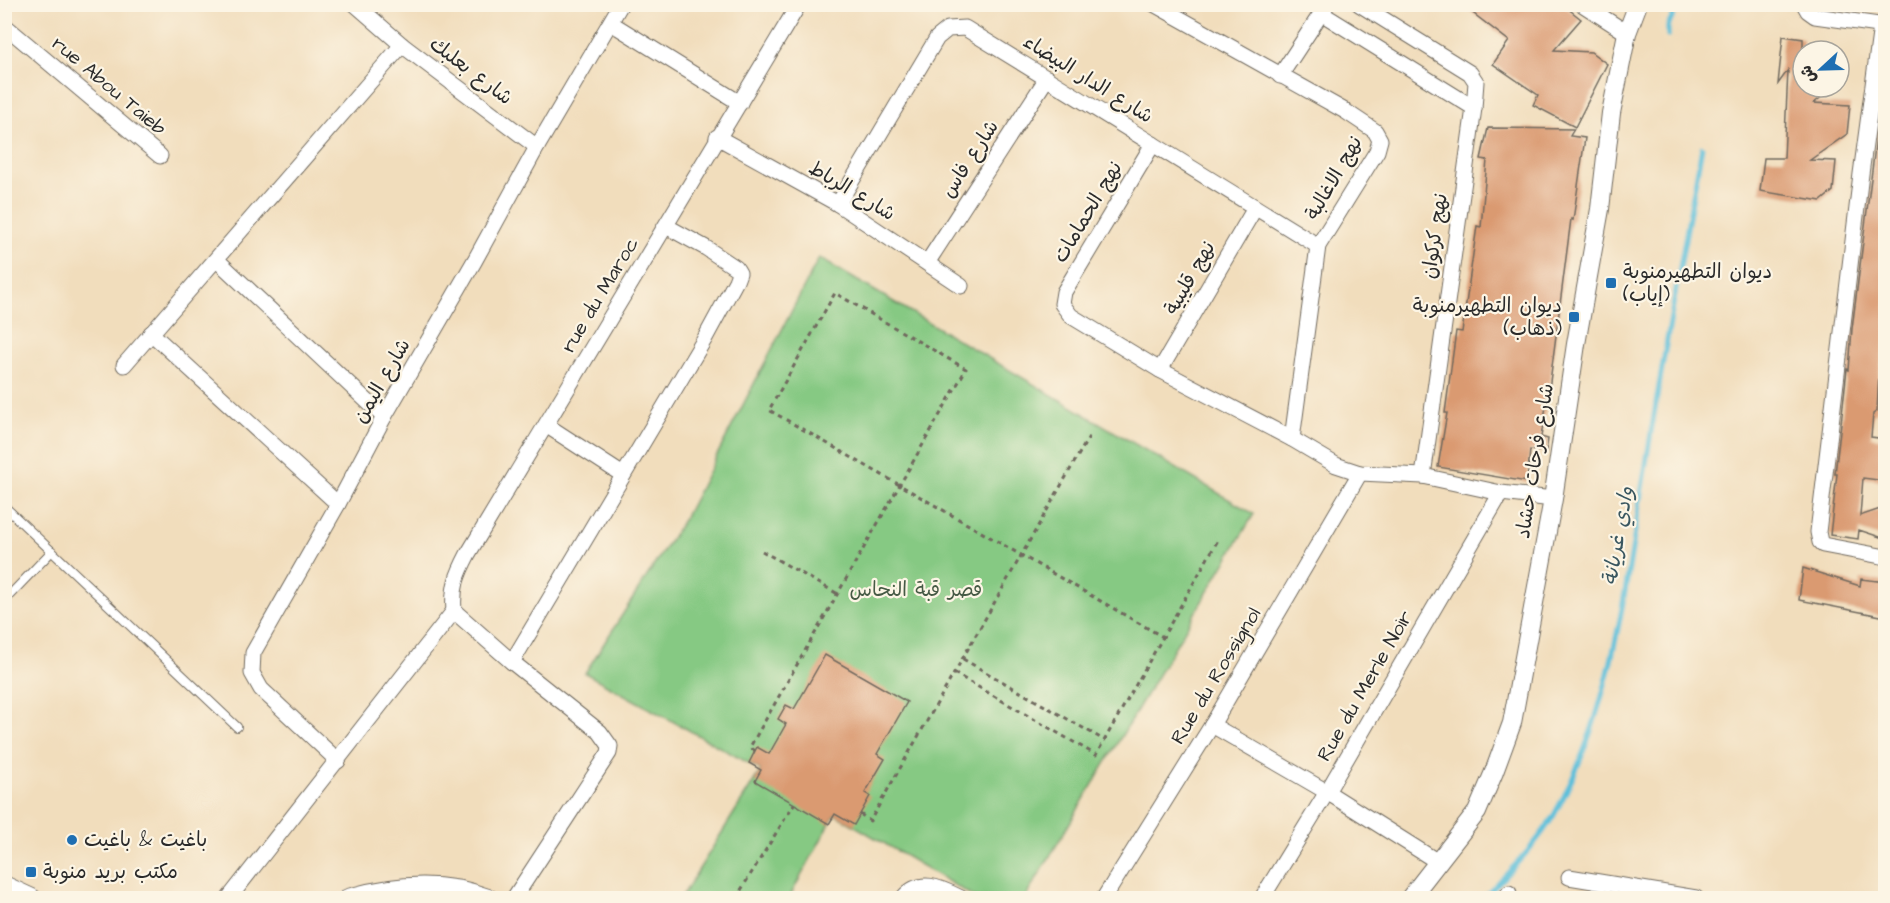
<svg xmlns="http://www.w3.org/2000/svg" width="1890" height="903" font-family="'Architects Daughter','Playpen Sans Arabic',sans-serif">
<style>
.green{fill:#86c983;stroke:#587a57;stroke-width:1.5}
.lines{fill:none;stroke-linecap:round;stroke-linejoin:round}
.stream{stroke:#5cbfda;stroke-width:5}
.building{fill:#da9a71}
.service-casing{stroke:#70695e;stroke-width:10}
.minor-casing{stroke:#70695e;stroke-width:17}
.tertiary-casing{stroke:#70695e;stroke-width:20}
.path{stroke:#70695e;stroke-width:3;stroke-dasharray:4.5 4.5;stroke-linecap:butt}
.service{stroke:#fff;stroke-width:8}
.minor{stroke:#fff;stroke-width:15}
.tertiary{stroke:#fff;stroke-width:18}
.poi-dot{fill:#1f6fb2;stroke:#fcf5e5;stroke-width:2}
.labels{text-anchor:middle;dominant-baseline:central;stroke-width:4.5;stroke-linejoin:round;paint-order:stroke}
.street-label{font-size:20px;fill:#2b2b2b;stroke:#fcf5e5}
.poi-label{font-size:20px;fill:#2b2b2b;stroke:#fcf5e5;text-anchor:start}
.park-label{font-size:20px;fill:#465a45;stroke:#fcf5e5}
.water-label{font-size:21px;font-style:italic;fill:#3a5760;stroke:#fcf5e5}
</style>
<rect width="100%" height="100%" fill="#fcf5e5"/>
<filter id="ink" filterUnits="userSpaceOnUse"><feTurbulence type="fractalNoise" baseFrequency=".0167" numOctaves="2"/><feDisplacementMap in="SourceGraphic" scale="12" xChannelSelector="R" yChannelSelector="G"/><feConvolveMatrix kernelMatrix="1 2 1 2 8 2 1 2 1" color-interpolation-filters="sRGB"/></filter>
<filter id="wash" filterUnits="userSpaceOnUse"><feTurbulence type="fractalNoise" baseFrequency=".008" numOctaves="4" result="noise"/><feDisplacementMap in="SourceGraphic" scale="24" xChannelSelector="R" yChannelSelector="G"/><feGaussianBlur stdDeviation="1.35" result="paint"/><feColorMatrix in="noise" values="0 0 0 0 0 0 0 0 0 0 0 0 0 0 0 0 0 1.4 0 .05"/><feComposite in="paint" operator="in"/></filter>
<g filter="url(#wash)">
<rect width="100%" height="100%" fill="#f1ddbc"/>
<path class="green" d="M819,258L1254,514L1025,898H976L835,814L789,898H681L761,770L585,673L685,517Z"/>
<g class="lines">
<g class="stream">
<path d="M1668,35V26L1679,4"/>
<path d="M1484,898C1508,872 1536,846 1554,815C1613,710 1625,587 1645,470C1662,362 1682,255 1702,147"/>
</g>
</g>
<g id="blocks">
<g class="building">
<path d="M1461,4H1562L1581,19L1554,50L1591,52L1607,64L1575,127L1533,105L1538,95L1493,64L1509,41Z"/>
<path d="M1783,36L1803,39V87H1834L1814,103L1850,105L1847,134L1810,160L1836,161L1833,191L1821,201L1760,191L1764,158H1784L1788,70L1778,84Z"/>
<path d="M1488,128L1574,129L1570,136L1585,138L1573,220L1571,219L1550,382L1541,437L1548,439L1546,452L1530,450L1527,482L1438,467L1447,413H1445L1456,331L1462,332L1477,226L1481,227L1487,160L1481,159Z"/>
<path d="M1877,131L1886,132V339L1879,374L1877,411L1873,414L1871,437L1886,439V481L1863,478L1860,516L1886,507V539L1859,530L1858,539L1830,535L1837,474H1835L1842,415L1847,369L1849,370L1852,329Z"/>
<path d="M1803,568L1860,586L1861,579L1886,582V617L1799,600Z"/>
<path d="M825,655L907,702L877,754L885,759L865,793L870,796L854,825L835,814L829,824L755,781L761,770L749,763L757,747L769,754L786,724L778,719L786,705L794,709Z"/>
</g>
</g>
</g>
<g filter="url(#ink)">
<use href="#blocks" fill-opacity="0" stroke="#70695e" stroke-width="1.5"/>
<g class="lines">
<defs>
<g id="service">
<path d="M4,506L237,727"/>
<path d="M4,601L52,551"/>
</g>
<g id="minor">
<path d="M355,4L402,45L537,147"/>
<path d="M1154,4L1345,111L1375,131L1380,140L1377,151L1318,246L1292,439"/>
<path d="M1359,4L1470,73L1476,82L1474,108L1423,476"/>
<path d="M1582,4L1627,33"/>
<path d="M1804,4L1808,11L1815,16L1886,26"/>
<path d="M1321,13L1474,108"/>
<path d="M611,23L740,103"/>
<path d="M4,25L160,156"/>
<path d="M1881,26L1861,174L1818,532L1820,542L1823,545L1886,557"/>
<path d="M1280,76L1326,6"/>
<path d="M717,137L838,204L961,286"/>
<path d="M1153,144L1064,292L1062,304L1071,316L1160,370L1292,439L1336,465L1360,473L1423,476L1501,493L1553,499"/>
<path d="M838,204L937,38L948,29L965,28L1318,246"/>
<path d="M217,260L384,417"/>
<path d="M927,263L1047,78"/>
<path d="M151,333L338,504"/>
<path d="M124,365L402,45"/>
<path d="M1160,370L1255,208"/>
<path d="M546,425L623,475"/>
<path d="M454,611C452,587 457,575 468,554L799,4"/>
<path d="M454,611L512,662L600,732L610,746L609,753L514,898"/>
<path d="M512,662L704,340L736,281L739,273L736,268L706,248L666,226"/>
<path d="M1212,725L1327,792L1438,862"/>
<path d="M338,761L261,689L252,673L253,653L338,504L384,417L475,260L537,147L621,4"/>
<path d="M1569,877L1696,898"/>
<path d="M229,898L454,611"/>
<path d="M903,898C920,877 941,888 961,898"/>
<path d="M1104,898L1212,725L1360,473"/>
<path d="M1262,898L1327,792L1501,493"/>
<path d="M1505,898L1509,893"/>
</g>
<g id="tertiary">
<path d="M4,885L32,898"/>
<path d="M348,898C393,885 443,881 488,898"/>
<path d="M1410,898L1477,812L1494,772L1512,723L1553,499L1576,344L1600,209L1611,113L1627,33L1638,4"/>
</g>
</defs>
<use href="#service" class="service-casing"/>
<use href="#minor" class="minor-casing"/>
<use href="#tertiary" class="tertiary-casing"/>
<g class="path">
<path d="M762,551L838,594"/>
<path d="M963,659L1104,740"/>
<path d="M954,673L1096,755L1218,540"/>
<path d="M755,751L750,747C822,621 894,495 966,369L835,293L769,410C900,485 1031,561 1163,637"/>
<path d="M860,814L870,821L1091,433"/>
<path d="M736,898L794,804"/>
</g>
<use href="#service" class="service"/>
<use href="#minor" class="minor"/>
<use href="#tertiary" class="tertiary"/>
</g>
</g>
<g class="poi-dot">
<rect x="1605" y="277" width="12" height="12" rx="3"/>
<rect x="1568" y="311" width="12" height="12" rx="3"/>
<circle cx="72" cy="840" r="6"/>
<rect x="25" y="866" width="12" height="12" rx="3"/>
</g>
<g class="labels">
<g class="street-label">
<text transform="translate(471 71) rotate(37)">شارع بعلبك</text>
<text transform="translate(1088 79) rotate(32)">شارع الدار البيضاء</text>
<text transform="translate(109 86) rotate(40)">rue Abou Taieb</text>
<text transform="translate(970 159) rotate(-57)">شارع فاس</text>
<text transform="translate(1334 178) rotate(-60)">نهج الاغالبة</text>
<text transform="translate(852 191) rotate(31)">شارع الرباط</text>
<text transform="translate(1088 212) rotate(-59)">نهج الحمامات</text>
<text transform="translate(1435 236) rotate(-82)">نهج كركوان</text>
<text transform="translate(1190 278) rotate(-60)">نهج قليبية</text>
<text transform="translate(600 295) rotate(-59)">rue du Maroc</text>
<text transform="translate(382 381) rotate(-60)">شارع اليمن</text>
<text transform="translate(1535 461) rotate(-81)">شارع فرحات حشاد</text>
<text transform="translate(1216 676) rotate(-59)">Rue du Rossignol</text>
<text transform="translate(1365 686) rotate(-60)">Rue du Merle Noir</text>
</g>
<g class="poi-label">
<text x="1623" y="272">ديوان التطهيرمنوبة<tspan x="1623" dy="23">(إياب)</tspan></text>
<text x="1562" y="306" text-anchor="end">ديوان التطهيرمنوبة<tspan x="1562" dy="23">(ذهاب)</tspan></text>
<text x="84" y="840">باغيت &amp; باغيت</text>
<text x="43" y="872">مكتب بريد منوبة</text>
</g>
<g class="park-label">
<text x="916" y="590">قصر قبة النحاس</text>
</g>
<g class="water-label">
<text transform="translate(1618 536) rotate(-80)">وادي غريانة</text>
</g>
</g>
<rect width="1890" height="903" fill="none" stroke="#fcf5e5" stroke-width="24"/>
<g transform="translate(1821 69) rotate(248)"><circle r="28" fill="#fcf5e5" stroke="#a8a49b" stroke-width="1.5"/>
<path d="M0-4.5L10 22L0 15L-10 22Z" fill="#1f6fb2"/>
<text y="-9" font-size="16" font-weight="bold" text-anchor="middle" fill="#2b2b2b">ش</text>
</g>
</svg>
